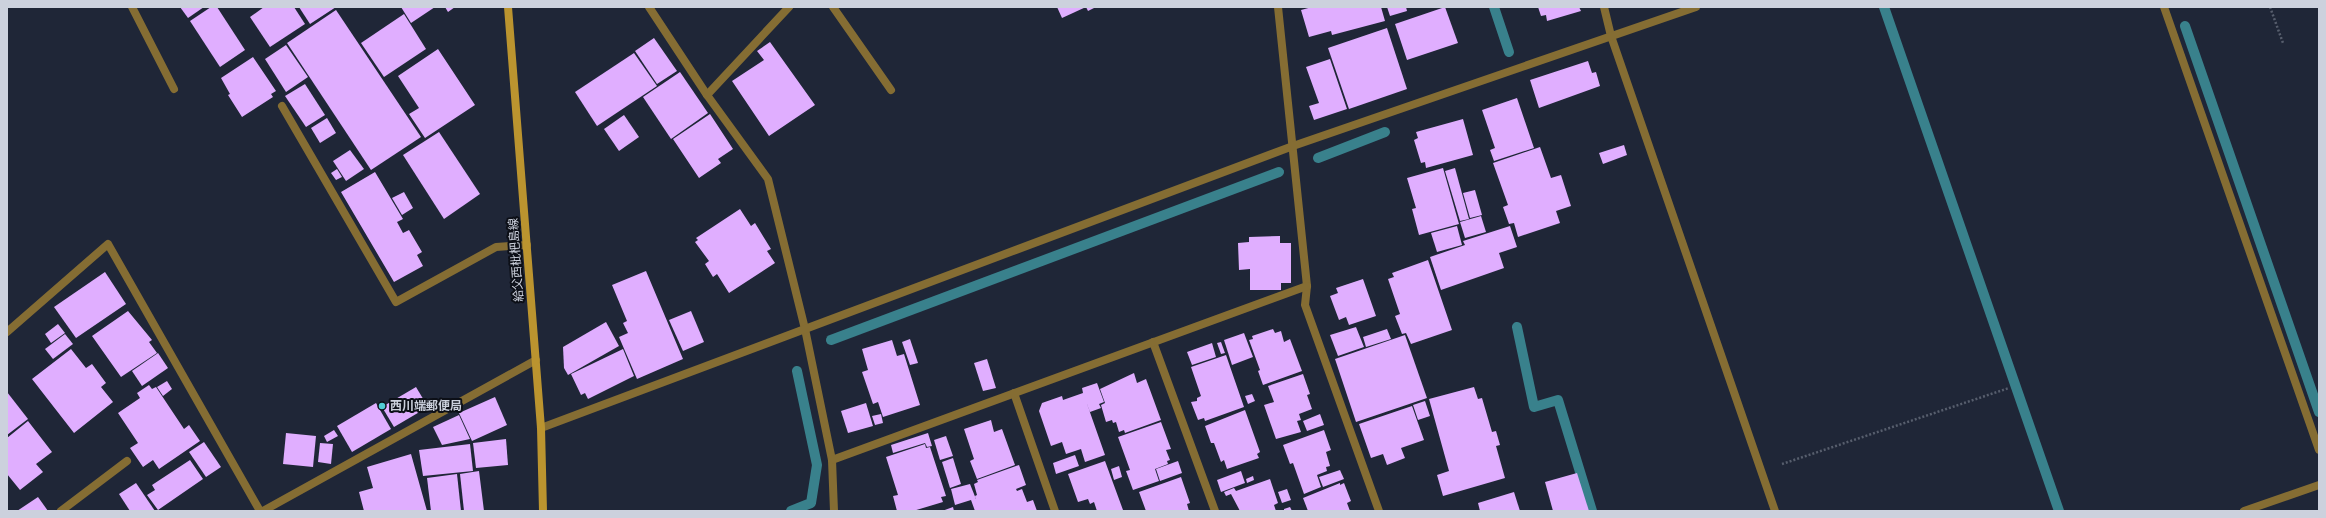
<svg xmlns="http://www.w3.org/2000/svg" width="2326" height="518" font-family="'Fira Sans Condensed','Noto Sans JP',sans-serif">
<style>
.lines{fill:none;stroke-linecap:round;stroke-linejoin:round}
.stream{stroke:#39818c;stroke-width:10}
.building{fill:#e0aeff}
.path{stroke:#575e6d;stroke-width:2.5;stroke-dasharray:2 2;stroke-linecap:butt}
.lane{stroke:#856d33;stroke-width:8}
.street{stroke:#856d33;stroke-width:8}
.secondary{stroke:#bb942f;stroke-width:8}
.poi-dot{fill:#51ccd4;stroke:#0c0f17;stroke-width:1.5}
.labels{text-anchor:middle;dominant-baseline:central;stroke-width:4;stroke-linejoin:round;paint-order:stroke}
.street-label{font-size:12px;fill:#ccd1dd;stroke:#0c0f17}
.poi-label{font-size:12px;font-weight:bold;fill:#ccd1dd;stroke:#0c0f17;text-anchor:start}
</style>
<rect width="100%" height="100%" fill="#1f2637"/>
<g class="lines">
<g class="stream">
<path d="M1494,7L1509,52"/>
<path d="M1884,7L2059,511"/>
<path d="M2185,26L2319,412"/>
<path d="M1318,158L1385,132"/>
<path d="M1517,327L1534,407L1558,400L1592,511"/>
<path d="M831,340L1279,172"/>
<path d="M791,511L811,503L817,465L797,371"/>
</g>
</g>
<g class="building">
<path d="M180,7H204L188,18Z"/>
<path d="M211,7H217L245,50L220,67L190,21Z"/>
<path d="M264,7H294L305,24L270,47L250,17Z"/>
<path d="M299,7H336L310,24Z"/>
<path d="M401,7H435L411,23Z"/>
<path d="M445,7H455L448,12Z"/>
<path d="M1057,7H1086L1062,18Z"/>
<path d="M1086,7H1096L1088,11Z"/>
<path d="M1312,7H1381L1385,21L1332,35L1331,31L1309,37L1301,10Z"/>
<path d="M1387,7H1406L1407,11L1390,16Z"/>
<path d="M1445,7L1458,43L1407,60L1395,24Z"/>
<path d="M1538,7H1579L1581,11L1547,21L1546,15L1541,16Z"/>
<path d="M336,10L421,137L371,170L287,43Z"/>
<path d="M404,14L426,49L384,77L361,43Z"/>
<path d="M1387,28L1407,89L1349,109L1328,48Z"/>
<path d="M654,38L677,71L657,84L635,51Z"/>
<path d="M770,42L815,105L769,136L732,81L764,60L757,51Z"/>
<path d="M286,45L308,77L286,92L265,59Z"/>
<path d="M438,49L475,105L425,138L409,114L419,108L398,76Z"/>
<path d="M634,53L657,86L597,126L575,92Z"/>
<path d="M253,57L276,91L271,94L273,97L242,117L228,95L230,94L221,78Z"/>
<path d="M1330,59L1347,109L1314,120L1309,106L1319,103L1306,67Z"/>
<path d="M1588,61L1592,73L1596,72L1600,86L1539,108L1530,80Z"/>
<path d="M680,72L708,113L671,139L643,97Z"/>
<path d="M305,84L325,115L306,127L285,96Z"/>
<path d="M1517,98L1534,148L1494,161L1490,150L1495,148L1482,110Z"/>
<path d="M710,114L733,149L718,159L721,163L699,178L673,139Z"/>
<path d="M624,115L639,137L619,151L604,129Z"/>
<path d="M327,118L336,133L320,143L311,128Z"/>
<path d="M1463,119L1473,155L1426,168L1425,162L1421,163L1414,140L1418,138L1416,132Z"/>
<path d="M439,132L480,194L444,219L403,155Z"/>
<path d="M1624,145L1627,155L1603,164L1599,153Z"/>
<path d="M1540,147L1551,178L1561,175L1571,206L1556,211L1560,223L1518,237L1514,223L1509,224L1503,207L1508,205L1493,163Z"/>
<path d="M350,150L364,169L346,181L333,161Z"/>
<path d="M1443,168L1459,224L1419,235L1412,209L1416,208L1407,178Z"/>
<path d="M1455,168L1469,219L1460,221L1445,171Z"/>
<path d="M337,169L342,177L336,180L331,173Z"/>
<path d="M375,172L403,219L397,222L403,233L409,230L422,252L417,255L423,266L394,282L341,192Z"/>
<path d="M1475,190L1482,215L1470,218L1463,193Z"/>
<path d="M404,192L413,208L402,215L392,198Z"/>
<path d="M740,209L751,226L755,223L771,249L767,251L775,263L729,293L717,274L713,277L705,264L709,261L695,242L698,240L696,238Z"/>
<path d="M1481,216L1486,232L1465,238L1460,222Z"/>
<path d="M1457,226L1462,245L1437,252L1431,233Z"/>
<path d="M1510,226L1517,247L1499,253L1504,268L1441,290L1430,257L1465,245L1463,241Z"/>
<path d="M1280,236V243H1291V283H1281V290H1250V269L1239,270L1238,243L1249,242V237Z"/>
<path d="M1428,260L1452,330L1411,344L1406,333L1402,334L1395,316L1400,314L1388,279L1394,277L1392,273Z"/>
<path d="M646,271L683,359L637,379L619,337L628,333L623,323L627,321L612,285Z"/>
<path d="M105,272L126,304L76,338L54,307Z"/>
<path d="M1363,279L1376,316L1349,325L1346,317L1339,320L1330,296L1338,293L1336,288Z"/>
<path d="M128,311L152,340L149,342L157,353L121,377L92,336Z"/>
<path d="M691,311L704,342L683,351L669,320Z"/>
<path d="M606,322L619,346L568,375L564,368L563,347Z"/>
<path d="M58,324L65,333L51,343L45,334Z"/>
<path d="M1356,327L1364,347L1338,356L1330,335Z"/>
<path d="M1273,329L1275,333L1281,331L1284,342L1290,339L1302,371L1263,385L1258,371L1260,370L1249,340L1253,339L1252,336Z"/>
<path d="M1387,329L1391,339L1366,347L1363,337Z"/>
<path d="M1244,333L1253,357L1232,365L1224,340Z"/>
<path d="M65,334L73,344L53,359L45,349Z"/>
<path d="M1405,335L1427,398L1356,422L1335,359Z"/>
<path d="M910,339L918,363L910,365L902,342Z"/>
<path d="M892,340L897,356L904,354L920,405L883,417L878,402L873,404L862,372L868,370L862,349Z"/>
<path d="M1221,342L1225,353L1221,354L1217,343Z"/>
<path d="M1212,343L1216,357L1192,365L1187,352Z"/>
<path d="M71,349L86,368L92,364L106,383L101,387L113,402L74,433L32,379Z"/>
<path d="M623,349L634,376L588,399L585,393L581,395L571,374Z"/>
<path d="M158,353L168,368L142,386L132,371Z"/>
<path d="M1226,355L1244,407L1205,421L1204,418L1198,420L1191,402L1197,401V398L1201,396L1191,367Z"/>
<path d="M987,359L996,388L983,391L974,363Z"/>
<path d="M1134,373L1137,383L1146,379L1161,420L1125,433L1124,430L1119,432L1116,422L1113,423L1112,420L1106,422L1101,405L1105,403L1100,389Z"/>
<path d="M1303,374L1310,394L1307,395L1312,409L1299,414L1301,420L1297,421L1301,432L1276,439L1264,405L1274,402L1268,386Z"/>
<path d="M167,381L172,389L163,396L157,387Z"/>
<path d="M1097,383L1104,402L1099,404L1101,408L1090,412L1086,401L1105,455L1085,462L1081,449L1066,454L1062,442L1051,446L1039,411L1042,403L1062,396L1063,400L1083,393L1082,388Z"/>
<path d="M149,385L152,389L156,387L184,429L189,425L200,441L159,469L153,460L143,467L130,448L138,443L118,413L140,398L137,393Z"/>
<path d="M416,387L428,407L394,427L382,407Z"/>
<path d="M1474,387L1478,399L1482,398L1492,432L1496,431L1500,445L1496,446L1505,478L1443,496L1437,475L1449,471L1429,399Z"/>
<path d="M7,392L28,419L7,435Z"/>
<path d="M1252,394L1255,401L1248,404L1245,396Z"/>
<path d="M495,397L507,425L472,441L459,413Z"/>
<path d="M1425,401L1430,416L1418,420L1413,405Z"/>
<path d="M376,403L391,429L352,452L337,426Z"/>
<path d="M866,403L873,426L848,433L841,411Z"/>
<path d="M1412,406L1424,440L1401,448L1405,458L1387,465L1383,454L1371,458L1359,424Z"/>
<path d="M1245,410L1260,452L1257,454L1259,458L1227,469L1224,460L1221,462L1214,443H1211L1205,426Z"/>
<path d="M881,414L883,423L875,425L872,416Z"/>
<path d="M1320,414L1324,425L1307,431L1303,421Z"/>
<path d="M459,415L470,439L442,445L433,427Z"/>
<path d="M991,420L994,432L1002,429L1015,465L977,479L970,461L974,459L964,429Z"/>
<path d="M28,421L52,452L36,464L43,472L20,490L7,474V438Z"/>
<path d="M1161,422L1171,449L1166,450L1170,460L1167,461L1168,464L1155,469L1159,481L1133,490L1126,471L1130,470L1118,437Z"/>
<path d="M334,430L338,436L327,442L324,436Z"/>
<path d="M1324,430L1331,450L1326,452L1330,466L1326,467L1327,471L1317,475L1321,487L1304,494L1293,463L1290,464L1283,445Z"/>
<path d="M286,433L316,436L313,467L283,464Z"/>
<path d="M928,433L932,446L927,447L925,443L893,453L891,445Z"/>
<path d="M946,436L953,456L940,460L934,440Z"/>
<path d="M506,439L508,465L476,468L473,443Z"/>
<path d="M204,442L221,467L206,477L189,452Z"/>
<path d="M320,443L333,444L331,464L318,462Z"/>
<path d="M470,444L473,471L423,476L419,450Z"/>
<path d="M925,444L926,448L930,447L946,496L941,497L943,502L913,511H897L893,496L898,495L886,457Z"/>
<path d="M411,454L427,511H364L359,492L373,488L367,467Z"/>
<path d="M1075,455L1079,466L1056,474L1053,463Z"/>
<path d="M953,458L961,484L950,488L942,462Z"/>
<path d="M190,460L203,479L158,510L147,495L155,490L152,485Z"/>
<path d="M1105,461L1123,510L1120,511H1097L1094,502L1090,504L1088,499L1078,502L1068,474Z"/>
<path d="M1178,461L1182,473L1160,481L1156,469Z"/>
<path d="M1019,465L1026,485L1016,489L1017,491L1022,489L1027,502L1033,500L1037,511H975L971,500L955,505L951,489L970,484L976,499L975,496L977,495L974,484L978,482L977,480Z"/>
<path d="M1119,466L1122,477L1114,480L1111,469Z"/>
<path d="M1340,470L1344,479L1323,487L1319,477Z"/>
<path d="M479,471L484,511H464L460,474Z"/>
<path d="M1241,471L1245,483L1221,492L1217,480Z"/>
<path d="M1577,473L1589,511H1553L1545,482Z"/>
<path d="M457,474L461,511H431L427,478Z"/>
<path d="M1253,476L1254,480L1247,483L1246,479Z"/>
<path d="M1181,477L1190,503L1187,504L1189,511H1146L1139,492Z"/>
<path d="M1270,479L1278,503L1274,505L1276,511H1240L1231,494L1226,496L1224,492L1234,488L1236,491Z"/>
<path d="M136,483L155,511H130L119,494Z"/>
<path d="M1340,483V485L1344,483L1351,501L1347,503L1350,511H1308L1303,498Z"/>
<path d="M1287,489L1291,500L1282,503L1278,492Z"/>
<path d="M1514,492L1520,511H1480L1478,503Z"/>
<path d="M38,497L48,511H17Z"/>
<path d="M953,507L954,511H942Z"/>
<path d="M1290,507L1292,511H1284V509Z"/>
</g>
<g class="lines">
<g class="path">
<path d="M2270,7L2283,43"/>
<path d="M1782,464L2009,388"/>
</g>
<g class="lane">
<path d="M132,7L174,89"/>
<path d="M833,7L891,90"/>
<path d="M707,95L789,7"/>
<path d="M282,106L396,302L496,247L527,245"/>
<path d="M61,511L127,461"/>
</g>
<g class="street">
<path d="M649,7L707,95L768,179L805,329L832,460L834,511"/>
<path d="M1278,7L1307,286L1305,305L1379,511"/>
<path d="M1604,7L1611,36L1775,511"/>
<path d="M2164,7L2319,450"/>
<path d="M7,332L108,244L260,511"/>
<path d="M1153,342L1215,511"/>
<path d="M1014,393L1055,511"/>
<path d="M541,428L1293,146L1696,7"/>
<path d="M832,460L1307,286"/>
<path d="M263,511L536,360"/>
<path d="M2244,511L2319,485"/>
</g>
<path class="secondary" d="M508,7L541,428L543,511"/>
</g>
<circle class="poi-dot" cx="382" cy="406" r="4"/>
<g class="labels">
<g class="street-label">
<text transform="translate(516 260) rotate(-94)">給父西枇杷島線</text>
</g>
<g class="poi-label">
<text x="390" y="406">西川端郵便局</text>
</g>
</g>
<rect width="2326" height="518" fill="none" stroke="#ccd1dd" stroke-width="16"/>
</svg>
